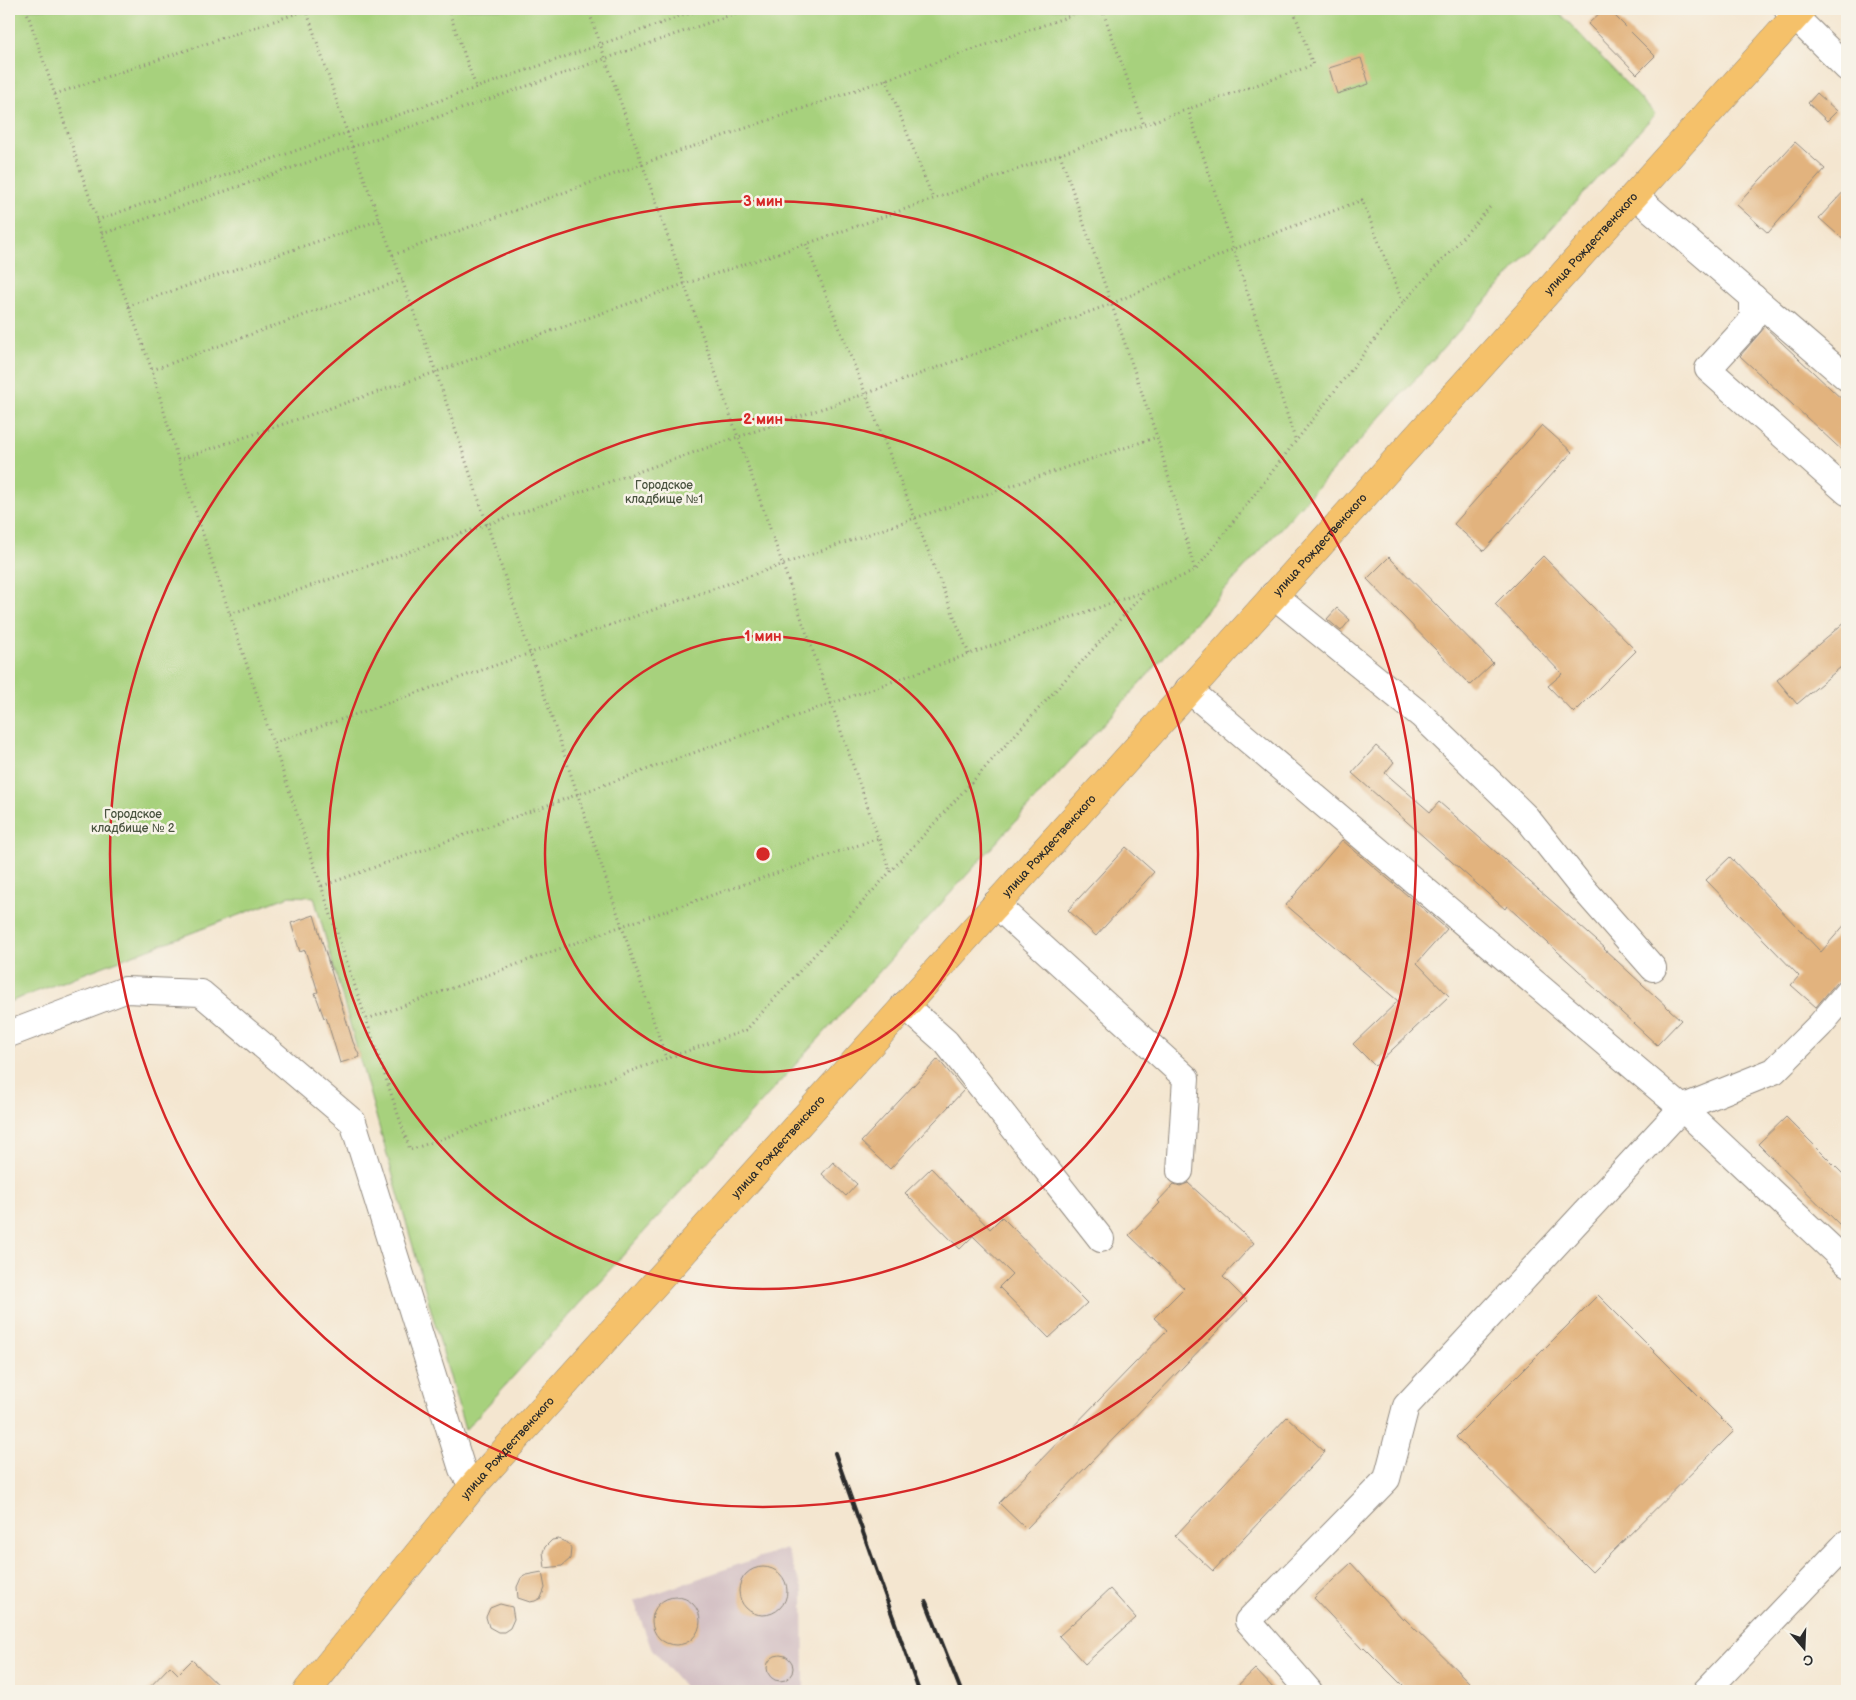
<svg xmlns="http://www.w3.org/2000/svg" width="1856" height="1700" font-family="'Balsamiq Sans',sans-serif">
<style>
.industrial{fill:#d2bec2}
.green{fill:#a7d17d;stroke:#697e54}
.building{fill:#e2b37e}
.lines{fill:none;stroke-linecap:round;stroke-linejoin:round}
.minor-casing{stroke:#90887e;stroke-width:28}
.major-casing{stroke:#90887e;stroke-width:29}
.path{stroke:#90887e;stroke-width:3;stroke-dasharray:1 4;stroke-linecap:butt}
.minor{stroke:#fff;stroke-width:26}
.major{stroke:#f5c16b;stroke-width:28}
.rail{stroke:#2b2b2b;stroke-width:4}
.ring{fill:none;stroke:#d62828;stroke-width:2.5}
.labels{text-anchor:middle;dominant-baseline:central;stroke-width:5;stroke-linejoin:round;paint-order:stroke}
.street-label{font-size:12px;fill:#2b2b2b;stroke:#f7f3e8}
.park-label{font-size:12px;fill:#4a5440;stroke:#f7f3e8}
.centre{fill:#d62828;stroke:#f7f3e8;stroke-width:2.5}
.ring-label{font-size:15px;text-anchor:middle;font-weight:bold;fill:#d62828;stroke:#f7f3e8;stroke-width:5;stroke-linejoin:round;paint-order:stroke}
</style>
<rect width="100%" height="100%" fill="#f7f3e8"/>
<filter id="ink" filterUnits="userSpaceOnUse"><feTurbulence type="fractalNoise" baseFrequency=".02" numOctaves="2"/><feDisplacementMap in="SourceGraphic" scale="10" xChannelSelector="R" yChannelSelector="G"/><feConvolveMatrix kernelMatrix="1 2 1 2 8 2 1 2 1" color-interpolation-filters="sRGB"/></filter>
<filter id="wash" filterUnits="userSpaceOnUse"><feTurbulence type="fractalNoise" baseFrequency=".0096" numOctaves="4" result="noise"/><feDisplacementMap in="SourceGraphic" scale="20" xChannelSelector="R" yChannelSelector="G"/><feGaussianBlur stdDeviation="1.12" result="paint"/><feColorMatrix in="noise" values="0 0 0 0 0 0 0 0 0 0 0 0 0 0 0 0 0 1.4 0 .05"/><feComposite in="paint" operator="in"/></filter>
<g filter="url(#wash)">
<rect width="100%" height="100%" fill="#f4e6d0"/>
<path class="industrial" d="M786,1548L803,1591L804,1689L796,1691H688L651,1648L634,1601Z"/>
<path class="green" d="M9,9H1556L1655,114L465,1430L314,897L289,896L9,1002Z"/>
<g id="blocks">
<g class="building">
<path d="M1604,9H1608L1655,56L1637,74L1588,24Z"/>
<path d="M1361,58L1369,84L1337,94L1329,68Z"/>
<path d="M1817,93L1837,111L1827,121L1808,103Z"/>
<path d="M1795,142L1825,169L1768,233L1737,205Z"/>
<path d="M1847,188V243L1819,218Z"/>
<path d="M1765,327L1847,404V455L1740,356Z"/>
<path d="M1542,425L1572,452L1484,551L1454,524Z"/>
<path d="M1543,556L1636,651L1574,713L1548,686L1562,674L1495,604Z"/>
<path d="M1389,557L1493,663L1470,685L1367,579Z"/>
<path d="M1337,608L1350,620L1341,631L1327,619Z"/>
<path d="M1847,620V662L1797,704L1777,680Z"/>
<path d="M1376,746L1394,762L1385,773L1430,812L1439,802L1605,948L1604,949L1681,1020L1657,1045L1586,980L1588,979L1507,906L1505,909L1352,773Z"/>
<path d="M1342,840L1447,929L1417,963L1449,996L1375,1066L1353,1044L1398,1001L1286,905Z"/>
<path d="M1126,847L1154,872L1096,936L1068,910Z"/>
<path d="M1730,857L1821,952L1847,922V973L1836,983L1816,1007L1791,985L1799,976L1706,880Z"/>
<path d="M314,915L353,1042L360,1057L340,1063L326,1017L324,1018L315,993L318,992L305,950L300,952L291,923Z"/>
<path d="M938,1059L964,1090L890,1169L861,1142Z"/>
<path d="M1786,1117L1847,1178V1232L1758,1144Z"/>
<path d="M833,1162L857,1184L846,1196L822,1174Z"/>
<path d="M931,1168L990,1229L1002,1217L1087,1303L1049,1338L999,1287L1012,1274L973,1236L960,1249L905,1193Z"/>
<path d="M1188,1183L1254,1243L1223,1277L1247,1301L1026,1529L999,1503L1167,1330L1154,1318L1184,1288L1129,1235L1160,1203L1158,1201L1174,1184L1180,1186Z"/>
<path d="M1598,1295L1734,1431L1592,1572L1456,1437Z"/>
<path d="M1287,1417L1325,1452L1213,1571L1175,1536Z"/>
<path d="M558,1539L568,1543L571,1548L570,1559L562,1566L545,1568L543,1552L545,1547L552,1540Z"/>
<path d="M1351,1563L1403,1620L1404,1618L1478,1691H1408L1364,1647L1362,1649L1314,1598Z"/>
<circle cx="763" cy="1591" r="24"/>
<path d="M542,1572L545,1588L541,1598L535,1601L530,1602L518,1598L517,1587L521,1578L526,1575Z"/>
<path d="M1110,1589L1136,1618L1085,1664L1059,1636Z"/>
<circle cx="676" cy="1621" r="24"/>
<path d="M500,1604L512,1607L514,1619L510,1628L504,1632H498L489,1627L486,1617L490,1608Z"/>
<circle cx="780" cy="1668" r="13"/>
<path d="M192,1660L224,1691H146L170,1666L178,1674Z"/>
<path d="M1255,1669L1276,1691H1232Z"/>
</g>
</g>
</g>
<g filter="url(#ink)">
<use href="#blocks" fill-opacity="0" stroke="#90887e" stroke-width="1"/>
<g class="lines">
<defs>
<g id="minor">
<path d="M1787,9L1847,68"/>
<path d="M1634,195L1847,378"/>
<path d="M1753,297V315L1750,323L1708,369L1847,492"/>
<path d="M1273,595L1422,716L1526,817L1580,885L1653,968"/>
<path d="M1188,689L1682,1108L1847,1263"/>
<path d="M995,904L1186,1078L1180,1171"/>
<path d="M904,1005L946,1042L1101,1239"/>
<path d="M9,1034L125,990L201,993L353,1122L462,1469L473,1486"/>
<path d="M1309,1691L1248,1621L1387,1479L1406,1406L1682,1108L1774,1071L1820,1025L1847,993"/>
<path d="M1706,1691L1847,1543"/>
</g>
<g id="major">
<path id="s1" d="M307,1691L473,1486L1802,9"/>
</g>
</defs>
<use href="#minor" class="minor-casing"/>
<use href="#major" class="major-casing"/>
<g class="path">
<path d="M26,9L102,234L152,370L178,460L410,1150L746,1030L1146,591L1195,571L1403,303L1491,206"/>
<path d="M306,9L347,132L436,372L666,1058"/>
<path d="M448,9L476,87"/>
<path d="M588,9L890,871"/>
<path d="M1102,9L1144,125"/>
<path d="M886,79L933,199"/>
<path d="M55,94L310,9"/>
<path d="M1188,109L1295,439"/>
<path d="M1060,154L1157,437L1195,570"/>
<path d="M97,220L702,9"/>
<path d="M102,234L748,9"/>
<path d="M393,255L642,164L1090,9"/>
<path d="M128,306L380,220"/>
<path d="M152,370L402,280"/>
<path d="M178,460L436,372L684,284L806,244"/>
<path d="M230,614L738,437L865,394L1111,304L1234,249L1362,200L1403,303"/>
<path d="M969,654L806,244L1313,65L1293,9"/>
<path d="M274,743L915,518L1157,437"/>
<path d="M322,886L1145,591"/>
<path d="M367,1019L622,926L879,838"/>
</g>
<use href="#minor" class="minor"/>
<use href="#major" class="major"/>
<g class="rail">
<path d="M835,1453L919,1691"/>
<path d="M926,1602L961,1691"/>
</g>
</g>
</g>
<g class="ring">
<circle cx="763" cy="854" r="218"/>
<circle cx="763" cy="854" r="435"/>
<circle cx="763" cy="854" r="653"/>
</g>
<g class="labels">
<g class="street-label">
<text stroke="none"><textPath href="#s1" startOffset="1935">улица Рождественского</textPath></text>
<text stroke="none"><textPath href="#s1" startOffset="1530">улица Рождественского</textPath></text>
<text stroke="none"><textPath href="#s1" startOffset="1125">улица Рождественского</textPath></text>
<text stroke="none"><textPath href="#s1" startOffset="720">улица Рождественского</textPath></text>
<text stroke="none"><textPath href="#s1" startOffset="315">улица Рождественского</textPath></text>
</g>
<g class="park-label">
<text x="664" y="485">Городское<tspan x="664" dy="14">кладбище №1</tspan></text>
<text x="133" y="814">Городское<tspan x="133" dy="14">кладбище № 2</tspan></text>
</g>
</g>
<circle cx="763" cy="854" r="8" class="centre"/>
<g class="ring-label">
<text x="763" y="206">3 мин</text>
<text x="763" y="424">2 мин</text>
<text x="763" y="641">1 мин</text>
</g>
<rect width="1856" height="1700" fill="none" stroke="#f7f3e8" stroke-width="30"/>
<g transform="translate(1804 1648) rotate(161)" stroke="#f7f3e8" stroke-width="4" paint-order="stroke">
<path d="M0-4L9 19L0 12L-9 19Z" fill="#2b2b2b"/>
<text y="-8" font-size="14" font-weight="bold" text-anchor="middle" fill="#2b2b2b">С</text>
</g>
</svg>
